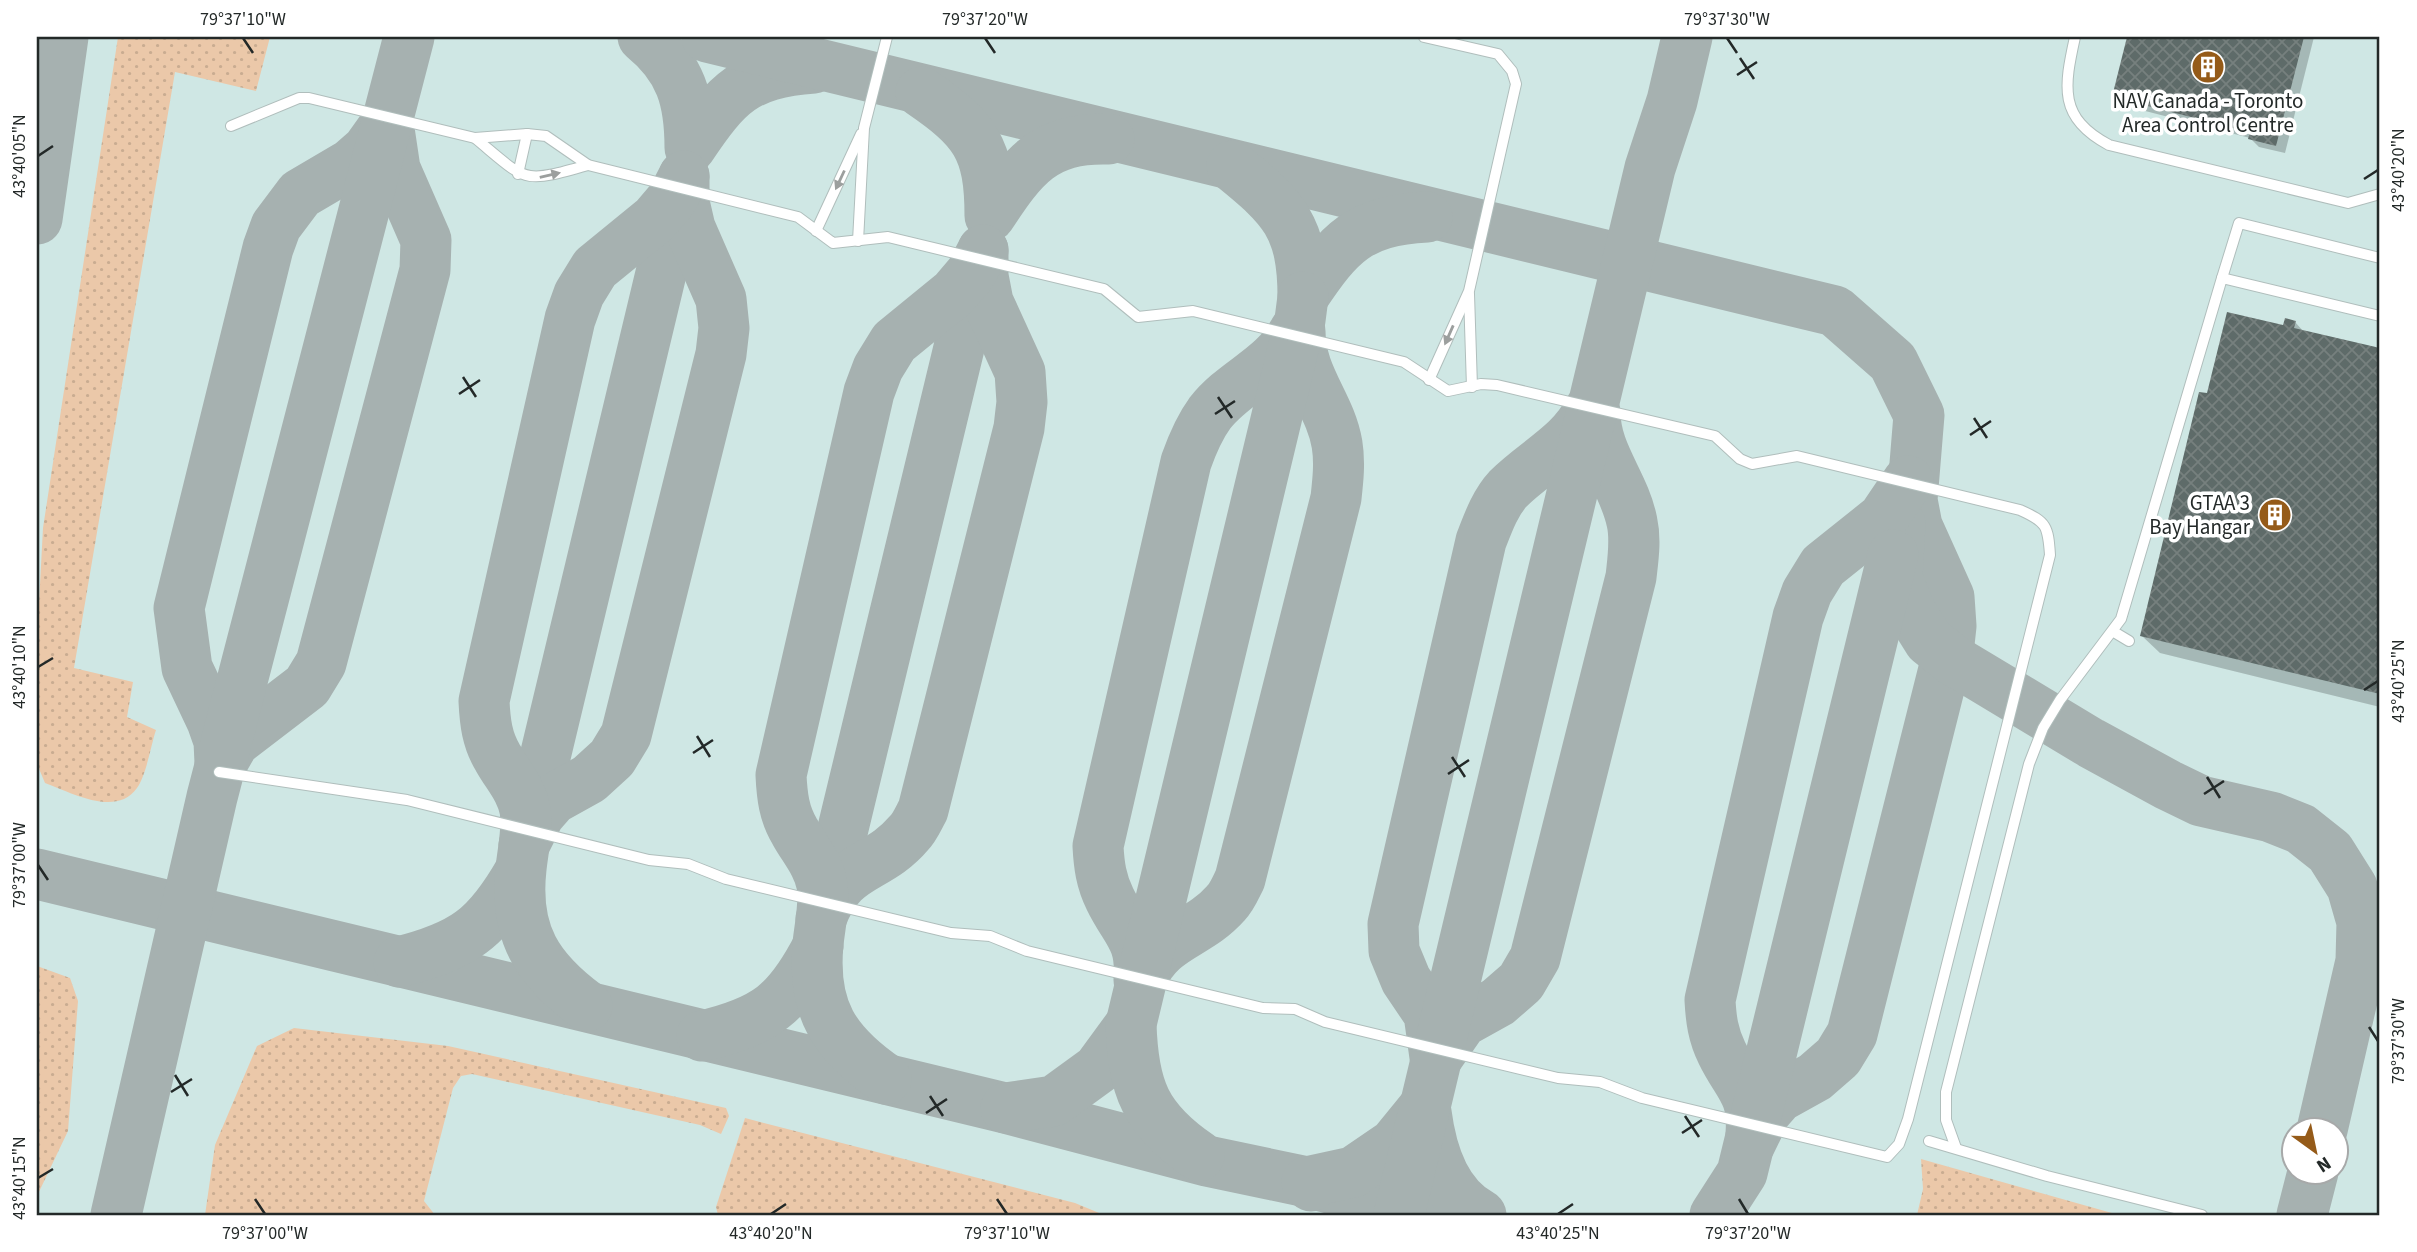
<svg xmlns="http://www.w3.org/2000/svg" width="2417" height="1252" font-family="'Source Sans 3',sans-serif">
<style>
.built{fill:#cfe7e4;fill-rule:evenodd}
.grass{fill:url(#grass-dots)}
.shadow{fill:#0003}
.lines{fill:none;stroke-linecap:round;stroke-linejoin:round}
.taxiway{stroke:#a6b1b0;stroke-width:51}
.building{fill:url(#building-cross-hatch)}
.service-casing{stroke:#b0bebc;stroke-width:12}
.service{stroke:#fff;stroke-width:10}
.oneway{fill:#9c9f9e}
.ticks{fill:none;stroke:#232928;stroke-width:2.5}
.labels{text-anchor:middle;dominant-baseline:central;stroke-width:7;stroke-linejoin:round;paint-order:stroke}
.poi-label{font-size:21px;fill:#232928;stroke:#fff}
.neatline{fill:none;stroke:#232928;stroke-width:2.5}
.ticks-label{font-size:18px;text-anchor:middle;fill:#232928}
</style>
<defs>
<pattern id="grass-dots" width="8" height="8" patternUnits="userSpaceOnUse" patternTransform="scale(1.75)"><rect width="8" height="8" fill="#ebc8a9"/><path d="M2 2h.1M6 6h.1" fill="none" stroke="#c9ac91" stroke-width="1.8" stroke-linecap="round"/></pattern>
<pattern id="building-cross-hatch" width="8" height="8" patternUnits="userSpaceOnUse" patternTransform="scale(1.75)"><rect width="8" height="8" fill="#5e6b69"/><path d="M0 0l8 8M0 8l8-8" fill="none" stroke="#76807e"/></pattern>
</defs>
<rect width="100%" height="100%" fill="#e2f0ee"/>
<path class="built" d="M37,37H2380V1215H37ZM2294,1130H2336V1172H2294Z"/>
<g class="grass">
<path d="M118,37H270L256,91L175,72L74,668L133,682L127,717L156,730C151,745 146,776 137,788C116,818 70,792 45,783L37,764V640L43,528Z"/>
<path d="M37,966L70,978L78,1001L68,1131L37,1196Z"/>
<path d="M294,1028L448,1046L726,1108L729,1116L721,1134L700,1125L472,1074L461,1076L453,1088L424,1201L435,1215H205L215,1145L257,1046Z"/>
<path d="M745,1118L1075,1203L1104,1215H718L716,1207Z"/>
<path d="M1921,1159L2119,1215H1917L1923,1189Z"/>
</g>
<g class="shadow">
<path d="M2128,37H2314L2285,153L2259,147L2250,138L2122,105L2114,97Z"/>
<path d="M2295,322L2304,332L2380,350V707L2160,653L2142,636L2208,395L2284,327Z"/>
</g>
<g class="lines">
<g class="taxiway">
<path d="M643,37C681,68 690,100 690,148C727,93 745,73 814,68"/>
<path d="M707,37L1835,311L1893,362L1919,415L1912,500L1917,526L1949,597L1951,626L1948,653L1852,1034L1838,1057L1815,1077L1779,1097L1765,1113L1750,1144"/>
<path d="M921,92C975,129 990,148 990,216C1023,166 1044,137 1109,139"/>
<path d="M1232,166C1284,208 1303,227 1303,297C1340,242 1358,221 1427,217"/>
<path d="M37,219L63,37"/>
<path d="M1900,524L1897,578L1909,609L1929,641L1953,660L2091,743L2168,785L2201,801L2271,817L2301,829L2330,852L2352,887L2362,922L2361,961L2322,1130"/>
<path d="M220,763L219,741L212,721L187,668L179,608L268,248L276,226L300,194L351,164L367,150L387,122"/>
<path d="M222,763L234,742L307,686L321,663L425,270L426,240L395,169L389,129"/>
<path d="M527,832L681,190"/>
<path d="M524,845L539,815L553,799L589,779L612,758L626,735L721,354L724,328L721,299L690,228L684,202V176"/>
<path d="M37,874L1005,1108L1207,1161L1307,1182L1431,1215"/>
<path d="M825,903L979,265"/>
<path d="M821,919C842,861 876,872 909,833C915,827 919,817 923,810L1019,428L1022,402L1020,372L988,302L983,276V250"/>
<path d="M399,962C463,946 487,929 520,871"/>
<path d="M1139,980C1142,938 1126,932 1110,899C1101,881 1099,865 1098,846L1186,462C1192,445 1199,428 1210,413C1236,380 1274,370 1295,330"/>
<path d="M1141,980C1162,934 1196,937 1226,903C1232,897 1236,887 1240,879L1336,498C1338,480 1340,462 1337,444C1330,403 1300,377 1300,331"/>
<path d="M587,1006C537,969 514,933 521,869C523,849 528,830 525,810C521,789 508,776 498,758C487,740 485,722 484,701L570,319L579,294L595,268L655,219L672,199L684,176"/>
<path d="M702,1036C766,1021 788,1004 818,946"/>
<path d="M1435,1057L1429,1014L1406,980L1394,951L1393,924L1481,541C1488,523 1495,503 1508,489C1536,461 1571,446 1589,410"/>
<path d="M1437,1058L1462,1022L1498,1002L1521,982L1535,958L1631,577C1633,559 1636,540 1632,522C1624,482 1595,454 1595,412"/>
<path d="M886,1079C834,1043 812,1009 818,944C820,924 825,905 822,885C818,864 805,850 795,832C784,814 782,796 781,775L869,392L878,368L894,342L954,293L971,273L983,250"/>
<path d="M1006,1108L1054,1101L1098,1069L1131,1024"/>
<path d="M1426,1112C1431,1151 1444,1195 1481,1215"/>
<path d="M1751,1134C1754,1092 1738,1086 1722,1053C1713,1035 1711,1019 1710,1000L1798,617L1807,592L1823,566L1883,518L1908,481"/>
<path d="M1199,1156C1145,1119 1133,1088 1131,1024L1300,320L1303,297"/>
<path d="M1311,1186L1307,1182L1353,1172L1394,1144L1425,1106"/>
<path d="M116,1215L212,797L409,37"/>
<path d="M1399,1215L1650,168L1672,101L1687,37"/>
<path d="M1715,1215L1742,1173L1893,555"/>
<path d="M2302,1215L2313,1172"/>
</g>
</g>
<g class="building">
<path d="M2127,37H2304L2276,146L2248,139L2250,132L2112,97Z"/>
<path d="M2227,312L2283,325L2285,318L2296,321L2294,328L2380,348V694L2140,636L2199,392L2207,393Z"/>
</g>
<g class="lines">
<defs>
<g id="service">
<path d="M1424,37L1498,54L1512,71L1516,84L1469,291L1429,380"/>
<path d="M2075,37C2064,87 2058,118 2109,145L2348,203L2380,194"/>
<path d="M475,138C528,182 521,184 588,165"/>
<path d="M518,174L527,134"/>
<path d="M816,231L861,134"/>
<path d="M858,241L864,128L887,37"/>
<path d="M2222,278L2239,223L2380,258"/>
<path d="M1469,294L1472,387"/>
<path d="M2114,632L2129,641"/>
<path d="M219,772L407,800L649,860L688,864L726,879L951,933L990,936L1027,951L1263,1008L1295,1009L1325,1022L1558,1078L1600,1082L1642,1098L1887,1157L1899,1144L1908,1119L2050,555C2048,526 2047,522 2020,510L1797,456L1752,464L1740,459L1715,436L1497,385L1481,384L1448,391L1404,362L1193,311L1138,317L1104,289L888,237L833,243L798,217L588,165L546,136L527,134L475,138L309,98H299L231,126"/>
<path d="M1929,1141L2047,1176L2202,1215"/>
<path d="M1956,1148L1946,1120V1092L2029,764L2043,728L2060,700L2121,619L2222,278L2380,316"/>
</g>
</defs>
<use href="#service" class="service-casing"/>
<use href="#service" class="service"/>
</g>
<defs><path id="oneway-solid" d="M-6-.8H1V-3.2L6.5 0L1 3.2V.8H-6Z" transform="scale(1.75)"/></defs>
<g class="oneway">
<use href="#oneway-solid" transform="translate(550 175) rotate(-13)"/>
<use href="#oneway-solid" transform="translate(840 180) rotate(115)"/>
<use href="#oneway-solid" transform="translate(1449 335) rotate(114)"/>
</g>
<path class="ticks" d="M243,38L253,53M985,38L995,53M1727,38L1737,53M1740,58L1754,79M1737,75L1757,62M38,156L53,146M2364,179L2378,170M463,377L476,397M459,394L480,380M1218,397L1232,418M1215,414L1235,401M1974,418L1987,438M1970,435L1991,421M38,667L53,658M2364,690L2378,681M697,736L710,757M693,753L713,740M1452,757L1465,777M1448,774L1469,760M2207,777L2220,798M2204,794L2224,781M38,865L48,880M2369,1027L2378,1041M175,1075L188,1096M171,1092L192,1079M930,1096L943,1116M926,1113L947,1099M1685,1116L1699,1137M1682,1133L1702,1120M38,1178L53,1169M255,1199L265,1214M997,1199L1007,1214M1739,1199L1748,1214M771,1214L786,1204M1558,1214L1573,1204"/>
<defs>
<symbol id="building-disc" viewBox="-11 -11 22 22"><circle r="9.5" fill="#955b19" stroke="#fff"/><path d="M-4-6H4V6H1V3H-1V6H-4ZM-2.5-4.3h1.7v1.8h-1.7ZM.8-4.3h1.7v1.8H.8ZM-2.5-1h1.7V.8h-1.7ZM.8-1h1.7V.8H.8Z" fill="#fff"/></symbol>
</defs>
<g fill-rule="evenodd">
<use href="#building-disc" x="2189" y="48" width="38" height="38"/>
<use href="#building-disc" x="2256" y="496" width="38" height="38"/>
</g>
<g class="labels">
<g class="poi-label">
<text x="2208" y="101">NAV Canada - Toronto<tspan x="2208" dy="24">Area Control Centre</tspan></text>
<text x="2250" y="503" text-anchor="end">GTAA 3<tspan x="2250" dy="24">Bay Hangar</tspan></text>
</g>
</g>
<rect width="2417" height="1252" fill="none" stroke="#ffffff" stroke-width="77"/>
<g transform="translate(2315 1151) rotate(147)"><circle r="33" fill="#ffffff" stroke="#a7a9a9" stroke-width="2"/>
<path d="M0-5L12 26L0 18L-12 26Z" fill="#955b19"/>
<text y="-10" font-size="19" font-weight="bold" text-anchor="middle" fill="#232928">N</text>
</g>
<rect x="38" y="38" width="2340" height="1176" class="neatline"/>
<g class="ticks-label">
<text x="243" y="25">79°37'10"W</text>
<text x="985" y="25">79°37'20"W</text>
<text x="1727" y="25">79°37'30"W</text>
<text transform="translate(19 156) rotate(-90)" y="6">43°40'05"N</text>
<text transform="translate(2398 170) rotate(-90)" y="6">43°40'20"N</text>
<text transform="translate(19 667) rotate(-90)" y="6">43°40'10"N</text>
<text transform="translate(2398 681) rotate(-90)" y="6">43°40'25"N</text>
<text transform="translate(19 865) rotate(-90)" y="6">79°37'00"W</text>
<text transform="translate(2398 1041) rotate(-90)" y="6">79°37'30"W</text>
<text transform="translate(19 1178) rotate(-90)" y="6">43°40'15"N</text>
<text x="265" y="1239">79°37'00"W</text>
<text x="771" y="1239">43°40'20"N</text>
<text x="1007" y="1239">79°37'10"W</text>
<text x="1558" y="1239">43°40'25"N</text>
<text x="1748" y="1239">79°37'20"W</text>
</g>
</svg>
